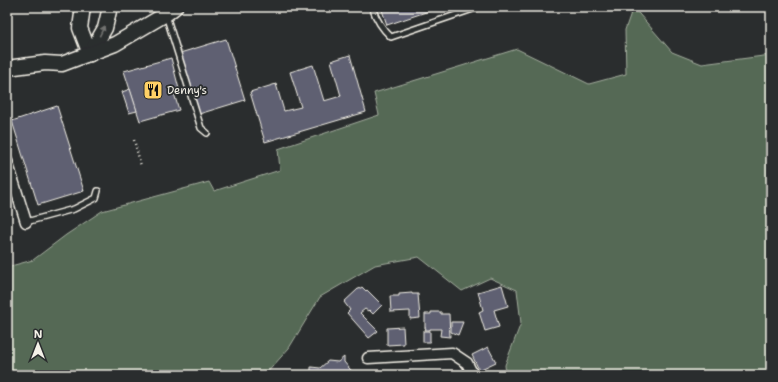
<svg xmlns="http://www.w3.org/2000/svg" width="778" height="382" font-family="'Shantell Sans',sans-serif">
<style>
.green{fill:#546955;stroke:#a4ad9e}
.building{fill:#5e6072;stroke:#f4f1e8}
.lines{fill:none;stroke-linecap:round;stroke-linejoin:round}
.lane-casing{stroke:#f4f1e8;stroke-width:8}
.street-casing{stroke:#f4f1e8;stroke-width:13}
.secondary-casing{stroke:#f4f1e8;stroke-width:17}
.path{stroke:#f4f1e8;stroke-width:2.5;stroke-dasharray:1 3;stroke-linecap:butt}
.lane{stroke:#2a2d2e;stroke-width:5}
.street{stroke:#2a2d2e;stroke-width:10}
.secondary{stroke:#2a2d2e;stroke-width:14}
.oneway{fill:#71726f}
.labels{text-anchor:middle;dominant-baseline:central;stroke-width:3.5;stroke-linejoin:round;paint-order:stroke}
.poi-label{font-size:11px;fill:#f4f1e8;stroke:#2a2d2e;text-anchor:start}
</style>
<rect width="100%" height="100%" fill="#2a2d2e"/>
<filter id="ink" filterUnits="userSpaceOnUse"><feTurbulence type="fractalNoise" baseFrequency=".025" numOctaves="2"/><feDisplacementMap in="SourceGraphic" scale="8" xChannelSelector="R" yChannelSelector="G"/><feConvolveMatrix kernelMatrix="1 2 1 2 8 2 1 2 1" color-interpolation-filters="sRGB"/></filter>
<g filter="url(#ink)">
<path class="green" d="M633,7L672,52L702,64L771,55V375H506L505,365L521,323L517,290L490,278L462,291L419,257L375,265L320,297L289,348L265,375H7V267L33,260L66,235L102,211L209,182L214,191L280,170L278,149L379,115L374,93L517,49L589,84L626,74L625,30Z"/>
<g class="building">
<path d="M381,7H441L387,25Z"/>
<path d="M226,39L245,100L199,114L180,53Z"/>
<path d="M350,55L366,112L265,142L250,92L276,84L284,111L301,107L290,72L313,65L324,101L341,96L331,61Z"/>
<path d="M171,58L179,89L173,90L179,110L140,121L124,71Z"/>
<path d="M130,89L137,111L129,113L122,92Z"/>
<path d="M57,106L84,191L38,205L12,121Z"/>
<path d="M502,285L508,306L494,310L499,327L485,331L479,312L483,310L478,292Z"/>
<path d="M362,287L366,291L367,290L382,305L373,314L369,310L368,311L365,309L360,313L378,331L369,338L347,313L350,310L344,302L358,289H359Z"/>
<path d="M412,293V294H418L420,318L410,319V311L391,312L390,296H399V294Z"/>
<path d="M431,312H441V314H449L450,337L440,336L441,329H430V330H425L426,328H425V314H431Z"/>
<path d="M451,322H463L458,335L451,332Z"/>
<path d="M403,327L404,344L387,345V328Z"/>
<rect x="423" y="331" width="7" height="11"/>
<path d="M488,347L496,362L479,370L472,355Z"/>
<path d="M344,357V362L355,375H311V367L320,368L328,361L338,362Z"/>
</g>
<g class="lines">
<defs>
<g id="lane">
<path d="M372,7C376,19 381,28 391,37L479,7"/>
<path d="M166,15L201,128L207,133"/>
<path d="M7,191L16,190"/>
<path d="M26,222L74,209L96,198L98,191"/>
</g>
<g id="street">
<path d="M7,161L26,222"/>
<path d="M368,358L452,353L467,363L473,375"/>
</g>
<g id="secondary">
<path d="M83,7L80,28L90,54"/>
<path d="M90,54L105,28L110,7"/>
<path d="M7,68L45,63L62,64L115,44L166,14L175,7"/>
</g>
</defs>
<use href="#lane" class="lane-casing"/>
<use href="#street" class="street-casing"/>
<use href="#secondary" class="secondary-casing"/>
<path class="path" d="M134,140L141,166"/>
<use href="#lane" class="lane"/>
<use href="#street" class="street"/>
<use href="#secondary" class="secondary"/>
</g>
<defs><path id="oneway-solid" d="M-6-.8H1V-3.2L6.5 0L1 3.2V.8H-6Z"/></defs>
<use class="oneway" href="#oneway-solid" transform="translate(102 31) rotate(-64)"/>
</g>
<defs>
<symbol id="restaurant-square" viewBox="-11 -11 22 22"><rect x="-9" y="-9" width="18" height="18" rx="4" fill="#ffd166" stroke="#2a2d2e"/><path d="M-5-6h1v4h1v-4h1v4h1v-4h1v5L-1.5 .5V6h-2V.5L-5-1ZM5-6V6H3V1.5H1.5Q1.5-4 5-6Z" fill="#111"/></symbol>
</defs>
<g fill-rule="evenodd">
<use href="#restaurant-square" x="142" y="79" width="22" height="22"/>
</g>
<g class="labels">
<g class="poi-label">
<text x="167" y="90">Denny's</text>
</g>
</g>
<rect width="778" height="382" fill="none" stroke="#2a2d2e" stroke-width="24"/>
<rect x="12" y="12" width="754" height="358" fill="none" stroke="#f4f1e8" stroke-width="1.5" filter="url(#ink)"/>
<g transform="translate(38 344)" stroke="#2a2d2e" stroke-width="3" paint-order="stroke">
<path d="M0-3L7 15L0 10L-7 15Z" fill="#f4f1e8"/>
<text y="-6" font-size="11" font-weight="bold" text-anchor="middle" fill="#f4f1e8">N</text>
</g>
</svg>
